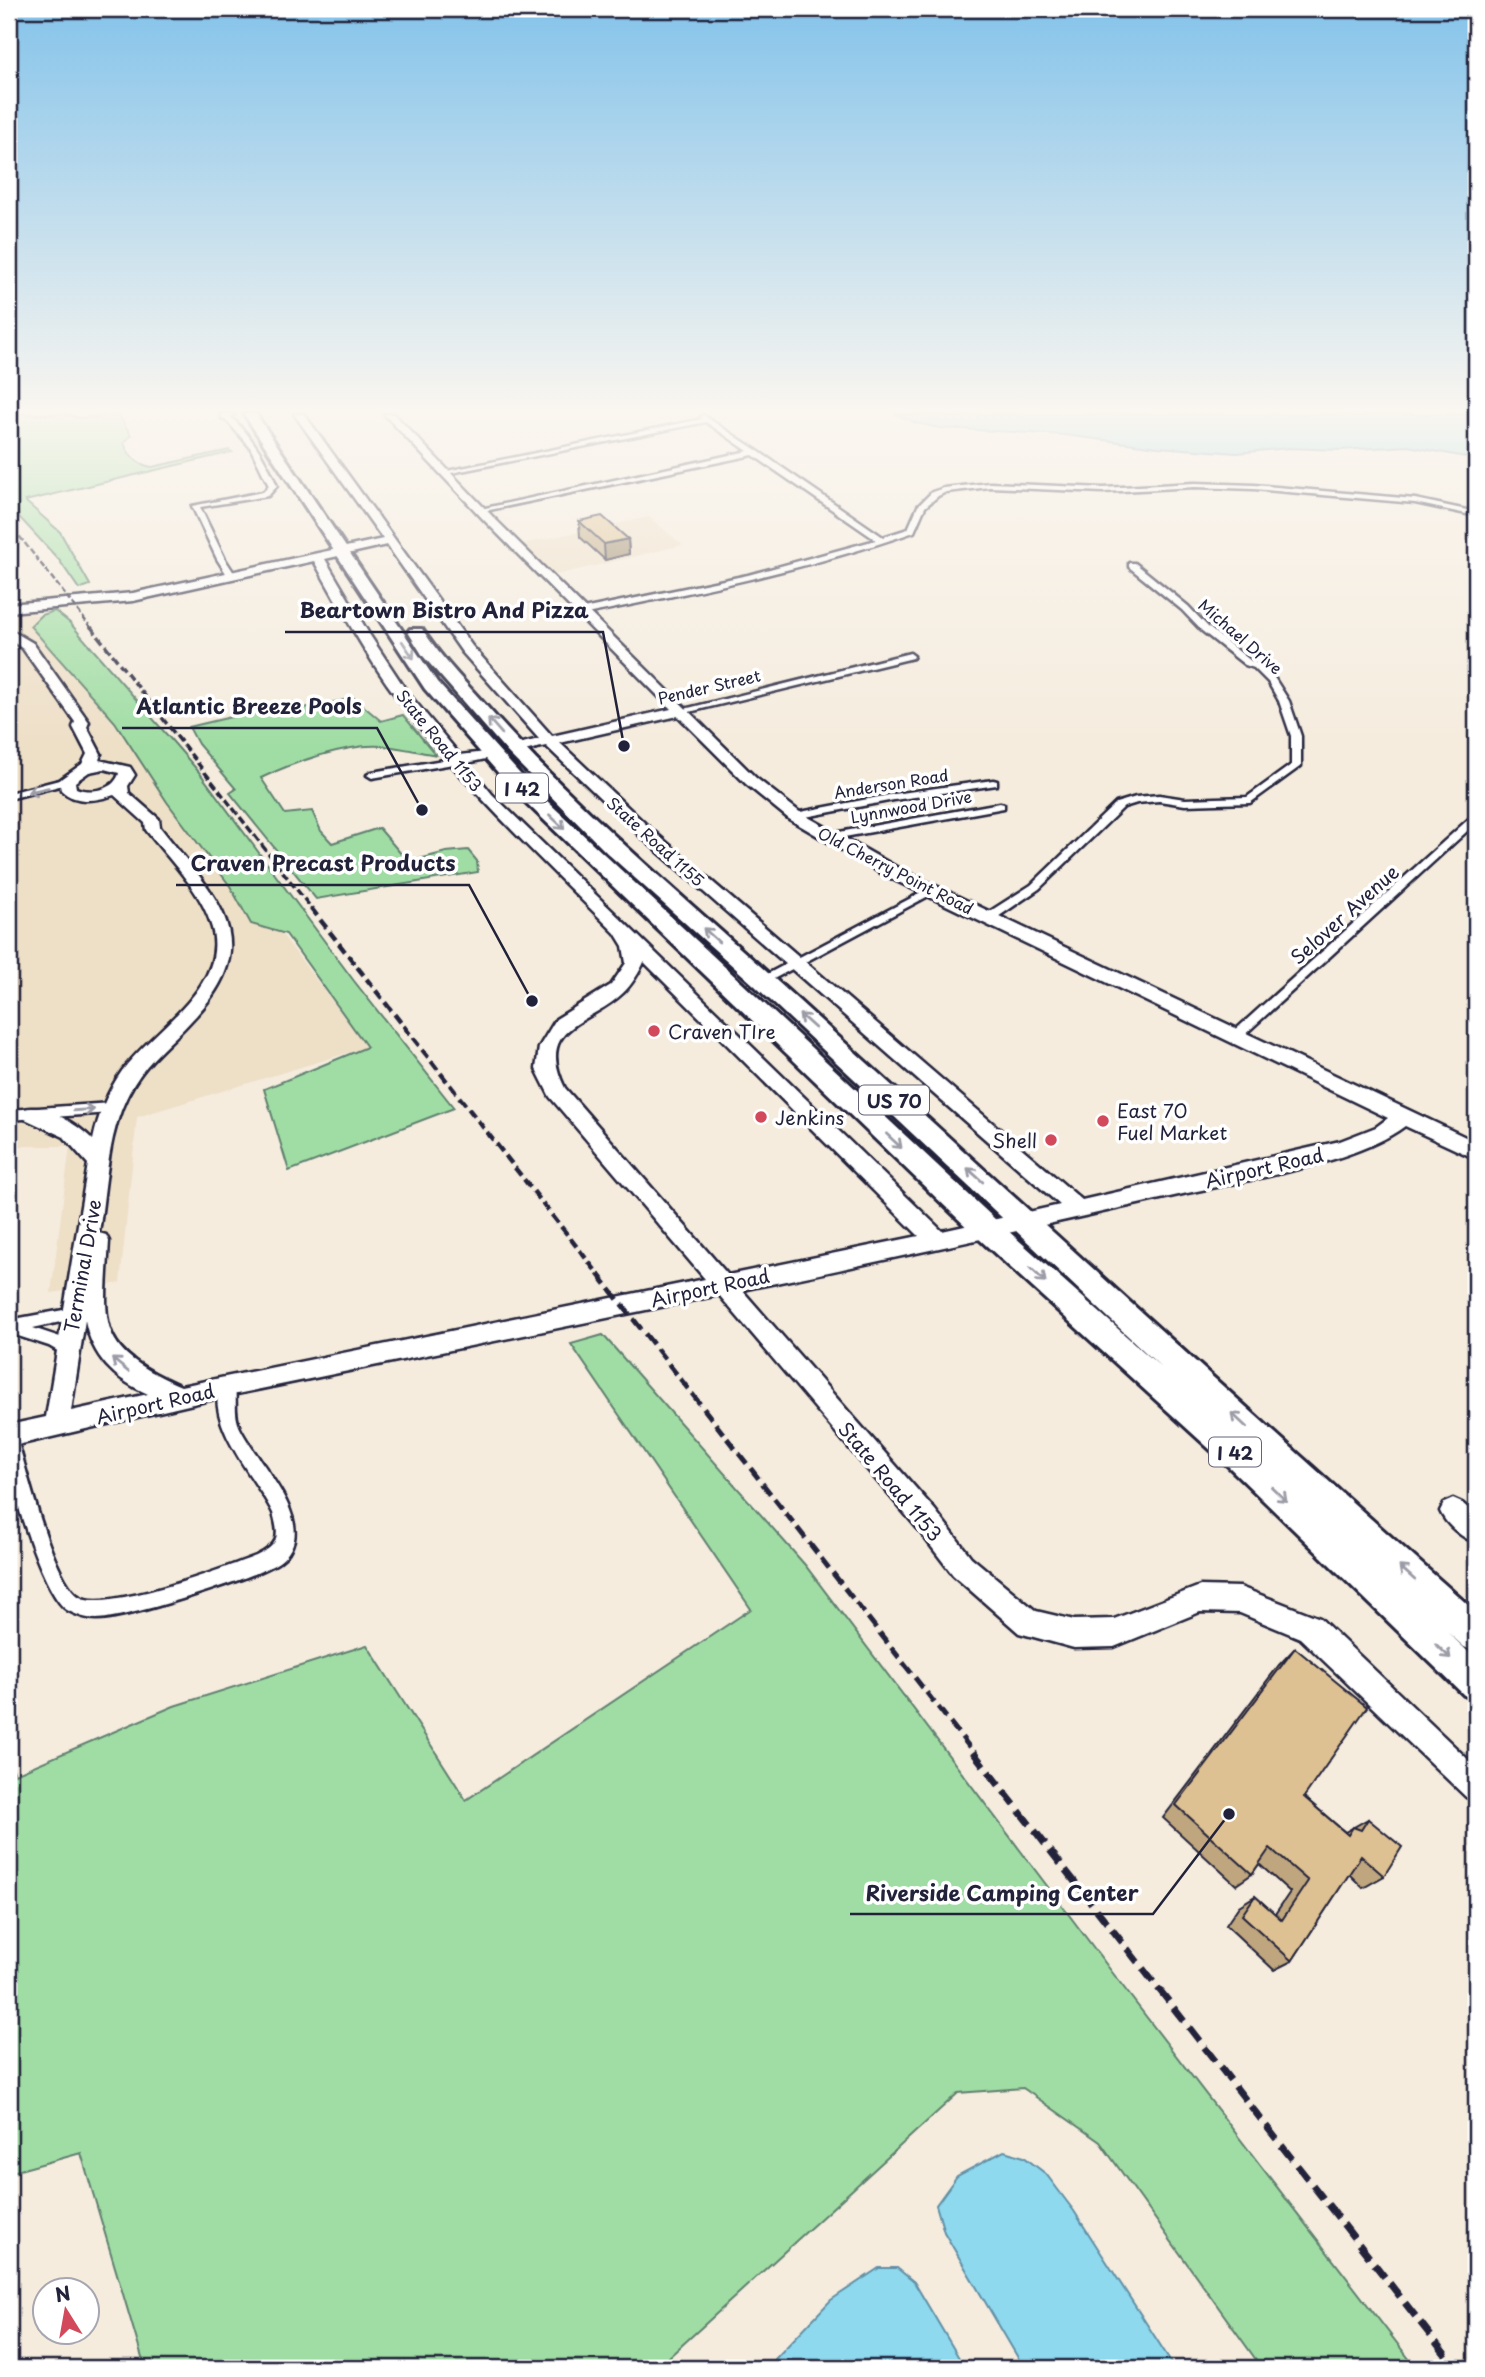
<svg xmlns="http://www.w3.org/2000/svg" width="1485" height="2377" font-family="'Playpen Sans',sans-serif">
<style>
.built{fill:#eedfc7}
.green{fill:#a0dda4;stroke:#618070;stroke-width:2}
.water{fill:#8ed9ee;stroke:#6390a6;stroke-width:2}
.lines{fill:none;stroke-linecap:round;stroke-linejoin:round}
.street-casing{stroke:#22223b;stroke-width:5}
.secondary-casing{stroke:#22223b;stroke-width:5}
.highway-casing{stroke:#22223b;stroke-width:6}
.street{fill:#fff;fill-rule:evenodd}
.secondary{fill:#fff;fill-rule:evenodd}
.highway{fill:#fff;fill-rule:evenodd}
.rail-far4{stroke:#22223b;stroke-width:2.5;stroke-dasharray:6 2.5;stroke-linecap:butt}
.rail-far3{stroke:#22223b;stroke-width:3.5;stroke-dasharray:8 3.5;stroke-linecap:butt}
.rail-far2{stroke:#22223b;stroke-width:4.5;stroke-dasharray:10 5;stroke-linecap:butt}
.rail-far1{stroke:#22223b;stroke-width:5;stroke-dasharray:13 6;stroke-linecap:butt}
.rail{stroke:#22223b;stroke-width:7;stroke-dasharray:17 8;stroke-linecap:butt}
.wall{fill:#bfa67e;stroke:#22223b;stroke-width:2}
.shaded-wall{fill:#9b8766;stroke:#22223b;stroke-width:2}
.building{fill:#dec192;stroke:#22223b;stroke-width:2}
.oneway{stroke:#9c9ca7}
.poi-dot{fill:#d1495b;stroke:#fff;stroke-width:2.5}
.labels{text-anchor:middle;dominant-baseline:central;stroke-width:7;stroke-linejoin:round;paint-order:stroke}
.far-street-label{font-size:16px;fill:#22223b;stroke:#fff}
.shield{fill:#fff;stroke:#646476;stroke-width:2}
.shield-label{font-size:18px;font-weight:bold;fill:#22223b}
.street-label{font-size:19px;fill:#22223b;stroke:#fff}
.poi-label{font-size:19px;fill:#22223b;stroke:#fff;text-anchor:start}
.leader{fill:none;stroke:#22223b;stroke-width:2.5}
.callout-dot{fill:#22223b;stroke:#fff;stroke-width:2.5}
.callout-label{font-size:21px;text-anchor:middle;font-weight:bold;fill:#22223b;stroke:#fff;stroke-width:7;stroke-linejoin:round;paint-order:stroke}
</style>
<rect width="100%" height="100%" fill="#f5ecde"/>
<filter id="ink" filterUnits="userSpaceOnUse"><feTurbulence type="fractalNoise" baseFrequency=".0143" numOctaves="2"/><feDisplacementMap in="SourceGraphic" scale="14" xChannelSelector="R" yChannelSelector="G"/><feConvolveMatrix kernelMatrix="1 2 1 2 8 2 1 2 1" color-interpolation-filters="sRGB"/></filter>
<g filter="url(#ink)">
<g class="built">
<path d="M649,517L683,545L552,576L520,544Z"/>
<path d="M9,612L41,615L367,1047L137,1117L120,1283L51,1293L70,1146H9Z"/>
</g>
<g class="green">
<path d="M9,414H67L80,418L118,414L131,435L124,443C128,455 138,465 152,467L229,450L232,452L25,501L60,532L90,585L79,589L59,560L9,506Z"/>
<path d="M55,611L70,623L199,772L354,981L454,1108L289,1171L264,1089L367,1047L286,934L251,924L230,886L167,802L115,722L30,626L41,615Z"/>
<path d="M354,698L381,721L403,715L436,755C418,752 400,747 382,746C347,743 292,763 261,778L285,814L312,811L321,831L332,843L379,828L408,862L446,852L468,850L477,861L478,872L316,899L230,793L236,789L198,744L189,727L294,702L304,708Z"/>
<path d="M603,1335L805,1565L1118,1980L1416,2368H1262L1100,2142L1023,2088L958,2093L657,2368H145L81,2153L9,2173V1759L15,1774L174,1706L367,1645L466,1800L751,1609L571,1344Z"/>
</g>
<g class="water">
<path d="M895,414H1476V459L1408,446L1340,450L1289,448L1237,453L1158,447L1065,435L940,428L916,423Z"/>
<path d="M1004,2151L1024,2157L1046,2174L1074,2211L1175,2368H1024L944,2232L936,2205L957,2176Z"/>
<path d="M879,2268H897L914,2282L965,2368H773L775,2359L831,2300Z"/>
</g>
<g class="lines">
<defs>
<g id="street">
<path d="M221,414H227C250,433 266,459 277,486L268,496L200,507L225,559L236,576L232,578H229L217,559L192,506L263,492L269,486L250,447Z"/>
<path d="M703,415L758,451L883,537L908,529L918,506L932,492L944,488L990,483L1103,488L1195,483L1254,485L1415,499L1476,512V516L1415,503L1254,489L1195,487L1103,492L990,487L946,492L938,496L925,507L914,532C806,570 694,592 581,615L578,614V610L748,575L876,540L753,455L480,512L476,510L748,451L706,422L446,474L442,472L702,419L700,417Z"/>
<path d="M1129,563H1135L1188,606L1208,627L1251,661L1260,664L1275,679L1289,701L1301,736V766L1250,803L1185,805L1159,801L1137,803L1124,807L1039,889L992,921H984V915L1031,885L1116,803L1136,797L1159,795L1185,799L1247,797L1291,765V736L1279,701L1268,682L1254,668L1245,665L1202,631L1182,610L1129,567Z"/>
<path d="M910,653L914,656L913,658L681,714L676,711Z"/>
<path d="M455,758L460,761L459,763L372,778L367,775L372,772Z"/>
<path d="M67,778L71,779V783L9,799V793Z"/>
<path d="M993,780L997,781V785L894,800L795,819L790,816L795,813L894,794Z"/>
<path d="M1000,803L1004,804V808L828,840L823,837L828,834Z"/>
<path d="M1476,815V823L1240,1039H1232L1230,1036L1232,1033L1472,816Z"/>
<path d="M930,888L934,889V893L766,983H758L756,980Z"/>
<path d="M111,1103L118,1108L111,1113L9,1120V1110Z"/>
<path d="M74,1308L79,1310L82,1314L79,1318L33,1328L60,1337L73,1345L76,1350L73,1355L68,1357L49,1346L9,1333V1320Z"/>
<path d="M227,1379L233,1381C239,1395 232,1412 240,1428C255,1459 301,1504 294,1540C292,1549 286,1557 279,1562C256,1578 126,1619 97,1619C87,1619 76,1615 67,1610C44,1595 14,1497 9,1469C7,1457 9,1444 9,1432L15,1434L17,1439C27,1471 53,1582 80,1597C107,1612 225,1568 256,1556C279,1545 280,1537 273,1513C256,1478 203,1422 221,1381Z"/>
</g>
<g id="secondary">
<path d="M294,414H304L472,646L552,736L671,709L485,521L384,414H394L493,517L756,778L801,813L898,868L1476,1142V1159L1405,1126C1355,1164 1246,1180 1183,1194C1036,1227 889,1260 742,1290L935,1510L971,1557L1036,1611L1074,1620L1114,1619L1200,1586L1240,1587L1320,1618L1476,1767V1802L1466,1797L1300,1638L1240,1613L1200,1612L1114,1647L1074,1648L1019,1633L953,1575L917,1528L719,1295L227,1396L9,1447V1425L46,1417L88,1164L64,1137L25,1119L22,1114L25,1109C44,1103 80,1126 93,1140C98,1116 107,1092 122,1071C151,1030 229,987 212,928C202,891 169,860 146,830L145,823L114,795C97,801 75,804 61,790L59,781L62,778L82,764L87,754L73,727L75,722L23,649L9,639V629L33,643L89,722L87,727L101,754L99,760L130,767L135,775L128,786L129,793L159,819L160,827C214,896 270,940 191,1021C172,1042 149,1059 134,1084C107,1127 107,1184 99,1233L106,1235L109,1241C104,1326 95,1348 181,1386L705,1279L550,1097L536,1069L539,1047L556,1019L611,985L626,963L623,946L615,933C539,857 461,784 398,699C366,656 340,608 314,561L133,601L9,612V604L133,593L383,539ZM387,545L462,652L539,739L510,746L508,749L510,752L515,753L546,746L639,835L1060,1205L942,1231L492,794L467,763L495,757L497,754L495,751L460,755L408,693L369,634L325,559ZM678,716L746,784L789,819L886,876L1388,1118L1376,1127L1340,1141L1082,1200L651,829L560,743ZM104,769L119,773C115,790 91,794 76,788L75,782L89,772ZM644,962L919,1236L728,1275L565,1088C534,1025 590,1025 623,993C631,986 640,971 644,962ZM85,1320C92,1357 114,1379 148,1394L71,1411Z"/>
<path d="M1453,1499L1462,1503L1476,1515V1543C1462,1538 1446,1525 1440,1511L1444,1503Z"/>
</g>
<g id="highway">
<path d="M221,414H234L226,419L222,418Z"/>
<path d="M244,414H256L437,682L529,784L997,1221L1162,1368L754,985L607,853L508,753L423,656L408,632L410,629H422C443,661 471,688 496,717C589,820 696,907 798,1000C1023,1205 1248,1411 1476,1612V1652L1464,1647L1446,1631L1476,1659V1700L1464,1695L1225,1463L977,1237L515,792L425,689Z"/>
</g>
</defs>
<use href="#street" class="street-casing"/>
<use href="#secondary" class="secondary-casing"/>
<use href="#highway" class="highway-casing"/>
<use href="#street" class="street"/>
<use href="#secondary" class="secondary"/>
<use href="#highway" class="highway"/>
<path class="rail-far4" d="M9,523L92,629"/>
<path class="rail-far3" d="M91,627L312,909"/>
<path class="rail-far2" d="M311,908L599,1275"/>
<path class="rail-far1" d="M598,1274L974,1753"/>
<path class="rail" d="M973,1752L1456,2368"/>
</g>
<g class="wall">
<path d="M579,521L628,539L629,554L605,560L580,537Z"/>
<path d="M1295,1648L1304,1797L1345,1832L1368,1819L1384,1876L1363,1888L1349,1874L1292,1961L1274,1970L1226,1925L1239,1906L1255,1896L1275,1914L1290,1892L1259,1864L1252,1874L1236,1885L1163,1818L1279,1665Z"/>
</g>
<path class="shaded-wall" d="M628,539L629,554L605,560L604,544Z"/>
<g class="building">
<path d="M602,516L628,539L604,544L579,521Z"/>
<path d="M1295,1648L1367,1707L1304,1797L1348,1835L1353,1827L1361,1830L1368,1819L1402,1847L1384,1876L1361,1856L1292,1961L1242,1915L1255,1896L1282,1920L1308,1881L1270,1848L1252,1874L1176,1805Z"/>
</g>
<defs><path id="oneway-shaft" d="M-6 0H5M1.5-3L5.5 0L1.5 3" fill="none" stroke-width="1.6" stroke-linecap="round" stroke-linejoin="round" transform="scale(1.75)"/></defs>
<g class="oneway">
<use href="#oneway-shaft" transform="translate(408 650) rotate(56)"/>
<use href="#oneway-shaft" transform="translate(495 726) rotate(-131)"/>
<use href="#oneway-shaft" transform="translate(38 790) rotate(167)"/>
<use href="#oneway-shaft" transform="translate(557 822) rotate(44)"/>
<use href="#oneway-shaft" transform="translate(711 935) rotate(-138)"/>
<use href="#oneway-shaft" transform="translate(807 1021) rotate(-138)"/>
<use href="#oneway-shaft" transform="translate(84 1110) rotate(-4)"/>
<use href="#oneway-shaft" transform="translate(894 1141) rotate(43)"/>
<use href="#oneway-shaft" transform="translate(975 1175) rotate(-138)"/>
<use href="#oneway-shaft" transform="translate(1038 1275) rotate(42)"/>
<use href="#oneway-shaft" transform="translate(120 1365) rotate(-141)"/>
<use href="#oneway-shaft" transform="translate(1239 1420) rotate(-137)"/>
<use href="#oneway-shaft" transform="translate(1279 1494) rotate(44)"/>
<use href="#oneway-shaft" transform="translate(1407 1573) rotate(-138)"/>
<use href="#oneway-shaft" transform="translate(1443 1651) rotate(44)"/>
</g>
</g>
<linearGradient id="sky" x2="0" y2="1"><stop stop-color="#84c3ea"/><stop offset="0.55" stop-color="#faf6f0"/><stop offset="1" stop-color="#faf6f0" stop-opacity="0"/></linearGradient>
<rect width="1485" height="746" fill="url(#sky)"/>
<g class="poi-dot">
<circle cx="654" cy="1031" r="7"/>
<circle cx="761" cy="1117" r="7"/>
<circle cx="1103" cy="1121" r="7"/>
<circle cx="1051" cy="1140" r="7"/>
</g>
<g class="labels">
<g class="far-street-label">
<text transform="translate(1241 636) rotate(41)">Michael Drive</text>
<text transform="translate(709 686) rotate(-13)">Pender Street</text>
<text transform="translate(440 740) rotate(51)">State Road 1153</text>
<text transform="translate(891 783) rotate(-9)">Anderson Road</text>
<text transform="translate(911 806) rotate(-10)">Lynnwood Drive</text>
<text transform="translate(656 841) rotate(42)">State Road 1155</text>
<text transform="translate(896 870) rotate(27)">Old Cherry Point Road</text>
</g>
<g class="shield">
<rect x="496" y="773.5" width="52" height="29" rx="5"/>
<rect x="859" y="1085.5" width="70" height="29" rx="5"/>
<rect x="1209" y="1437.5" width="52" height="29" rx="5"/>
</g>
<g class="shield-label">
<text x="522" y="788">I 42</text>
<text x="894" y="1100">US 70</text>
<text x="1235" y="1452">I 42</text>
</g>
<g class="street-label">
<text transform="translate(1344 914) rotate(-42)">Selover Avenue</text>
<text transform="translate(1264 1167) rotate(-13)">Airport Road</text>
<text transform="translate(82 1266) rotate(-80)">Terminal Drive</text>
<text transform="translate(710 1287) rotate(-12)">Airport Road</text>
<text transform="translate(155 1403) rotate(-13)">Airport Road</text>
<text transform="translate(891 1481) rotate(50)">State Road 1153</text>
</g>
<g class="poi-label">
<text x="668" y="1031">Craven TIre</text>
<text x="1117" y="1110">East 70<tspan x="1117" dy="22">Fuel Market</tspan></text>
<text x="775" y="1117">Jenkins</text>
<text x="1037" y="1140" text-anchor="end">Shell</text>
</g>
</g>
<path class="leader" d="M624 746L603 632H285M422 810L377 728H122M532 1001L469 885H176M1229 1814L1153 1914H850"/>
<g class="callout-dot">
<circle cx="624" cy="746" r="7"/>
<circle cx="422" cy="810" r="7"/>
<circle cx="532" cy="1001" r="7"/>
<circle cx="1229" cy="1814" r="7"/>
</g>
<g class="callout-label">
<text x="444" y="618">Beartown Bistro And Pizza</text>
<text x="249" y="714">Atlantic Breeze Pools</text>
<text x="323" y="871">Craven Precast Products</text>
<text x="1002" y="1901">Riverside Camping Center</text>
</g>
<rect width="1485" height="2377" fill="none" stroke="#fff" stroke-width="35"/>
<rect x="18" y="18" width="1450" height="2342" fill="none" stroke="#22223b" stroke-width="2.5" filter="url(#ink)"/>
<g transform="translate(66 2311) rotate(349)"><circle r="33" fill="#ffffff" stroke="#a7a7b1" stroke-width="2"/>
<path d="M0-5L12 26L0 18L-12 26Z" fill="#d1495b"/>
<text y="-10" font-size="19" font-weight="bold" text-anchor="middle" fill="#22223b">N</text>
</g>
</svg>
